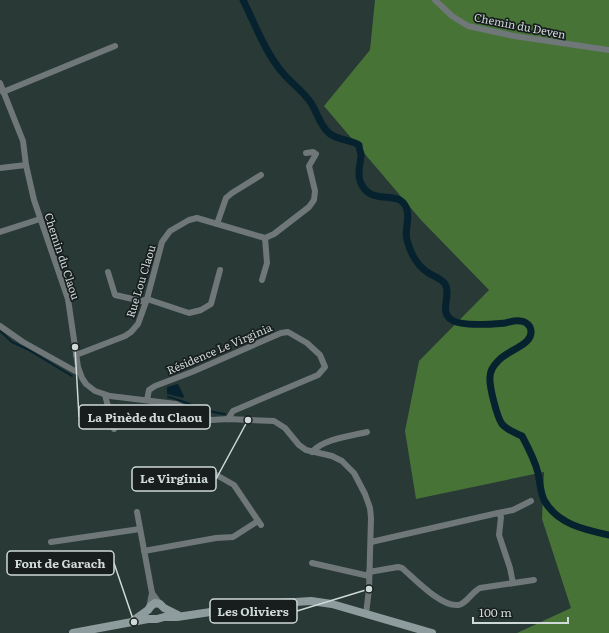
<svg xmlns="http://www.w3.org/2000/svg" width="609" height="633" font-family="Literata,serif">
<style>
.forest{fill:#477337}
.water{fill:#07222f}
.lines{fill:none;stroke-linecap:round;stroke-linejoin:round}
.stream{stroke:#07222f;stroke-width:2}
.canal{stroke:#07222f;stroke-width:7}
.street{stroke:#6f7779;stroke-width:6}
.secondary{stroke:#8f9c9e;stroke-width:8}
.labels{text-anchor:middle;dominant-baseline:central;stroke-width:3.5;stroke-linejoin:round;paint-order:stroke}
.street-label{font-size:11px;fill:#cfd9d7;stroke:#171e1d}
.leader{fill:none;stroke:#cfd9d7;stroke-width:1.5}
.callout-dot{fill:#cfd9d7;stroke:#171e1d;stroke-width:1.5}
.callout{fill:#171e1d;stroke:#cfd9d7;stroke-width:1.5}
.callout-label{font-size:12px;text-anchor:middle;font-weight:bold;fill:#cfd9d7}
</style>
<rect width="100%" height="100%" fill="#283936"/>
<path class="forest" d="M375,0H609V633H517L571,608L542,519L544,472L416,499L405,431L419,361L489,290L421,220L324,106L370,50Z"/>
<path class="water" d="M178,384L184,396L183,398L167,394V387Z"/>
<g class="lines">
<g class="stream">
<path d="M0,331L12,342L27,349L72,376"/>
<path d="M168,397C187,401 205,413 225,414"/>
</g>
<path class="canal" d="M243,0C255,24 265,52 282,72C291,83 303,91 311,103C318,114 320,126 330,134C339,140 350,140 359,145C359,148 360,151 361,154C361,163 357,172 360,181C370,208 397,188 406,207C411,217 404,230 407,240C410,252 417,265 427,272C433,276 441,278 445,284C452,295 438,312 452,320C462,327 493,324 505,323C510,322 516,320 520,321C524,321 528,324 530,327C532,332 531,337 527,341C519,349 506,352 498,361C493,366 490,371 490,377C489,386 497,417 502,424C507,430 515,433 522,436C528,447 535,461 538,473C540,482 540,491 544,500C557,524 585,530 609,535"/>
<g class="street">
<path d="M435,0L452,16L468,26L514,36L609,50"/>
<path d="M0,83L23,141L26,165L34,200L68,299L78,367L82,378L86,384L95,391L110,396L176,404L211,420L228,419L274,421L285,428L299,445L306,450L332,456L342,461L354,473L365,494L370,508L371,518L369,589L366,614"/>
<path d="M3,92L115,46"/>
<path d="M0,168L26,165"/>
<path d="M217,224L226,198L232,193L261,175"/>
<path d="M0,232L40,219"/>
<path d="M108,272L115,295L142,301L147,299L189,313L201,310L211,304L220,270"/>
<path d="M262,280L267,263L265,238"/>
<path d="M0,326L23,342L75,371H79"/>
<path d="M76,355L125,336L131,332L138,324L147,299L162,242L170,231L189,220L197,218L265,238L274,234L309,207L314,200L315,191L309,166L316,154L313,152L306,153"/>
<path d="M105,395L114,429"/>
<path d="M147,400L149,390L155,386L192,372L281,333L288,332L307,343L320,355L325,367L318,375L233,411L228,419"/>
<path d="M312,452C323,439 350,436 367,432"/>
<path d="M160,482L210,472L213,473L234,485L261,525"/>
<path d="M137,512L152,593"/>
<path d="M498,513L513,510L531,501"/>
<path d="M51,542L140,529"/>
<path d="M371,542L498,513L501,517L499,535L510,568L513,583"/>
<path d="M144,551L216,538L233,537L258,521"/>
<path d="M312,563L369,576"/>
<path d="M369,572L398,567L402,568C415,579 441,607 458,605C465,605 473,591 480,588L534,580"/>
<path d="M149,608L152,593L160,604"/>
</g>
<g class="secondary">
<path d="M134,620L148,610L151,606L155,603L160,604L164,608L178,615"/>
<path d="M73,633L148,619H157L164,617H177L264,604L311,601L332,604L432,633"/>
</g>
</g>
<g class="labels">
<g class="street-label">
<text transform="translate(520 25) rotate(11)">Chemin du Deven</text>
<text transform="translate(63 256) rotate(72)">Chemin du Claou</text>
<text transform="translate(140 281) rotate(-73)">Rue Lou Claou</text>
<text transform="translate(219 348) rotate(-23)">Résidence Le Virginia</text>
</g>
</g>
<path class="leader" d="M75 347L79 417M248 420L216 479M134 622L114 563M369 589L297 611"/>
<g class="callout-dot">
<circle cx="75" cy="347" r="4"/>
<circle cx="248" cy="420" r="4"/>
<circle cx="134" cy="622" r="4"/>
<circle cx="369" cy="589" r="4"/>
</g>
<g class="callout">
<rect x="79" y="405" width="131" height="24" rx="4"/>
<rect x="132" y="467" width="84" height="24" rx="4"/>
<rect x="7" y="551" width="107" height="24" rx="4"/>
<rect x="210" y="599" width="87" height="24" rx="4"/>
</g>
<g class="callout-label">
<text x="145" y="422">La Pinède du Claou</text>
<text x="174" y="483">Le Virginia</text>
<text x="60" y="568">Font de Garach</text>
<text x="253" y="616">Les Oliviers</text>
</g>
<path d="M473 617v6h95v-6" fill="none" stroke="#cfd9d7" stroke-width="2"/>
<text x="479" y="617" font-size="12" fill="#cfd9d7" stroke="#171e1d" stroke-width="3" paint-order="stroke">100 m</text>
</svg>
